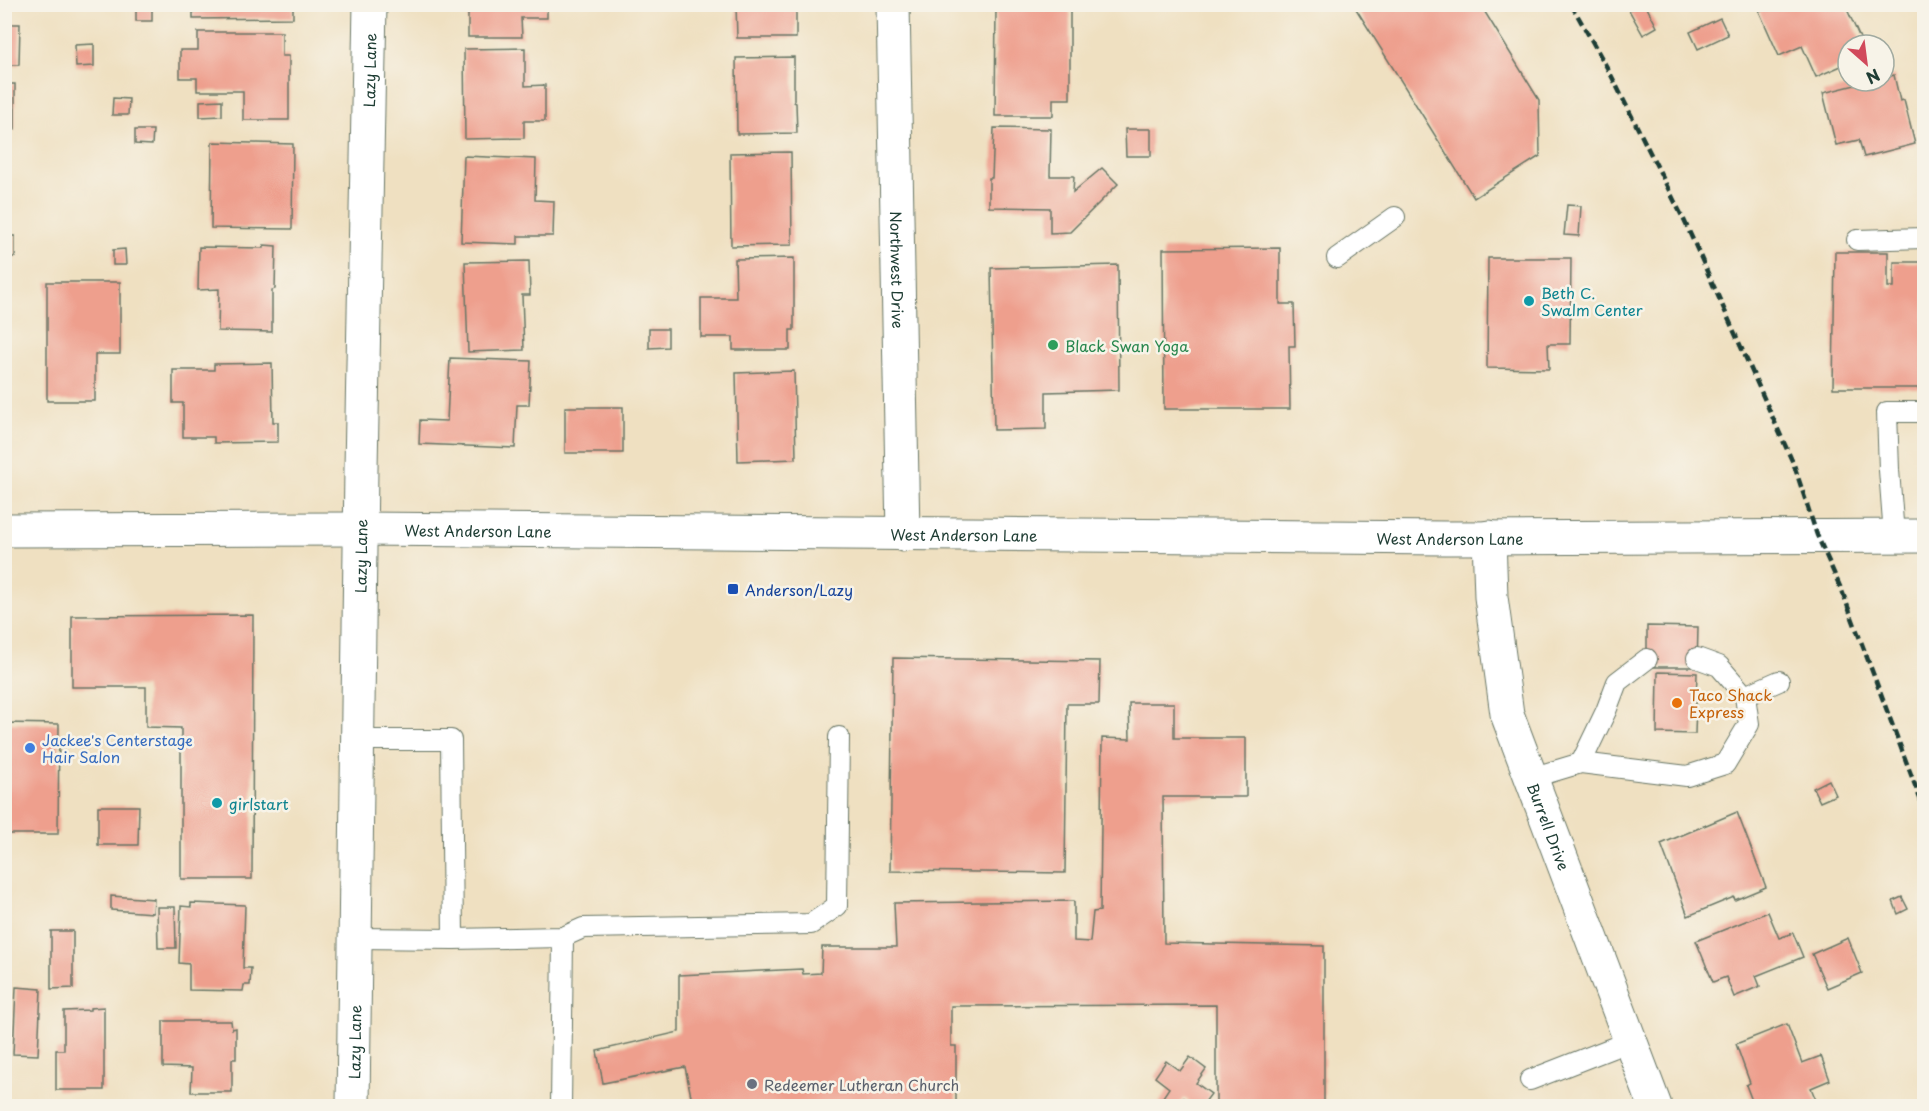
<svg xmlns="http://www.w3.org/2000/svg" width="1929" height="1111" font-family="'Playpen Sans',sans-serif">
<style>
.building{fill:#ee9f8d}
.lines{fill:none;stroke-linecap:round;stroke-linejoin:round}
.service-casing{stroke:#687665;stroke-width:22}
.minor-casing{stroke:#687665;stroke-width:35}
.tertiary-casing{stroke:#687665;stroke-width:35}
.secondary-casing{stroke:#687665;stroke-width:35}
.service{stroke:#fff;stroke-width:20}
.minor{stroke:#fff;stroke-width:33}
.tertiary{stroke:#fff;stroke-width:33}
.secondary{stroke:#fff;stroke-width:33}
.rail{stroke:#1f3d34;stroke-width:4.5;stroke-dasharray:9 4.5;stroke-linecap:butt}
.culture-dot{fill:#0f9aa8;stroke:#f7f3e8;stroke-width:2}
.leisure-dot{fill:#2e9e5b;stroke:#f7f3e8;stroke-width:2}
.transit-dot{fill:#1a4fb4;stroke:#f7f3e8;stroke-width:2}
.food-dot{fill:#e8710a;stroke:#f7f3e8;stroke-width:2}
.shop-dot{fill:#3f7fe0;stroke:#f7f3e8;stroke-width:2}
.worship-dot{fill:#6b7280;stroke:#f7f3e8;stroke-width:2}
.labels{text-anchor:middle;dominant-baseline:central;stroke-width:5;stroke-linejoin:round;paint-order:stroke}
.street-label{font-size:15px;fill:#1f3d34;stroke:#f7f3e8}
.culture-label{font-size:15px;fill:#0d838f;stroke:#f7f3e8;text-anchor:start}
.leisure-label{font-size:15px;fill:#27864d;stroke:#f7f3e8;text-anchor:start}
.transit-label{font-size:15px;fill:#164399;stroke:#f7f3e8;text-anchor:start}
.food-label{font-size:15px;fill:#c56008;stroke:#f7f3e8;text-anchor:start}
.shop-label{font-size:15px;fill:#366cbe;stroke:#f7f3e8;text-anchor:start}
.worship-label{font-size:15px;fill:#5b616d;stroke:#f7f3e8;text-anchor:start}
</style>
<rect width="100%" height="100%" fill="#f7f3e8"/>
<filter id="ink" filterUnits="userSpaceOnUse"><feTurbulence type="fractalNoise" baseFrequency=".0167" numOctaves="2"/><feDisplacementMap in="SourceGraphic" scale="12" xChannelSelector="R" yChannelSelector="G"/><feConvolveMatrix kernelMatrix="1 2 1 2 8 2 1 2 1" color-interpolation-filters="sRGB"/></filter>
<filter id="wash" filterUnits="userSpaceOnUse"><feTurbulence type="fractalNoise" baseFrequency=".008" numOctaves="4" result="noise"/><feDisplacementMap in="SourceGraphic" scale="24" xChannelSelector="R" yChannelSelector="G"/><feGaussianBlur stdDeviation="1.35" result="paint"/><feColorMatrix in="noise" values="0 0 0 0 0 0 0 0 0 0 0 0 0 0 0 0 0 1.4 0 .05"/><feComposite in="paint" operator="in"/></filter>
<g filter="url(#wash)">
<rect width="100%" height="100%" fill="#efe0c1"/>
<g id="blocks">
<g class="building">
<path d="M193,4H293V18L193,19Z"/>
<path d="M468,4H547V18H521L522,37H468Z"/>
<path d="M736,4H796V38H737Z"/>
<path d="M1353,4H1480L1539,100L1540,156L1474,198Z"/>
<path d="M1639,4H1645L1657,27L1643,35L1629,10Z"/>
<path d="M1773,4H1850L1846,7L1863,45H1848V63L1816,77L1802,46L1779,56L1759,11Z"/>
<path d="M996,5H1070V99H1053V116H995Z"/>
<rect x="136" y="9" width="16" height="12"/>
<path d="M1720,18L1728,35L1698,49L1690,32Z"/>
<path d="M5,24H20L19,65H5Z"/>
<path d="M198,32H282V56H289V120H243V91H197V78H180V50H198Z"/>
<path d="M94,44V66L76,67L75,45Z"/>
<path d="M525,48V86L545,85V121H524V138L465,139L464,49Z"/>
<path d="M794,57V102L796,103L797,133L737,134L736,58Z"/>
<path d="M1894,75L1900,101L1904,100L1915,144L1864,157L1859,140L1836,145L1823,93L1871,81H1884V78Z"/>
<rect x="5" y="84" width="10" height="45"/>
<path d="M113,98L129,99L128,115H112Z"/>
<path d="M222,100V116L200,117V101Z"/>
<path d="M994,128L1051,129L1050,176H1074L1073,192L1102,168L1118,184L1070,232L1050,233V208L989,207V178H992Z"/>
<path d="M1125,129H1151V156H1126Z"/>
<path d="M135,130H153L152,145L135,144Z"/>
<path d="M212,142L293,144L292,229L211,228Z"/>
<path d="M791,152L792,245L731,246L730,153Z"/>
<path d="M464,156L536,159L535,200L554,201L553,236H518V244L461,242Z"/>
<path d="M1567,205L1581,206L1579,236L1564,235Z"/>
<rect x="4" y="236" width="11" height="21"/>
<path d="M264,245L276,246L275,289L272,290V332L218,331L219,289L198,290L199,247L264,248Z"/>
<path d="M1280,248V304H1294L1295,346H1289L1290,409H1164L1163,249Z"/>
<path d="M125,249L126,265H113V250Z"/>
<path d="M1835,252H1888V287H1894V262H1924V388H1833Z"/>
<path d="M794,258V330H790V350H733V337H701V298H736L735,259Z"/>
<path d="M1488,258H1571L1570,344H1548L1549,369L1487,368Z"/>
<path d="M529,261L530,295H522L524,350L468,352L465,262Z"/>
<path d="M1118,265L1119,390L1046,392V429L994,430L991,268Z"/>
<path d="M47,282H120V354H95V401H47Z"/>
<path d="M649,329H668V347L649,348Z"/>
<path d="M450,358L531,361L529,405H517L515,448L419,444L420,420L447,421Z"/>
<path d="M272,363L273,422H278V442L214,443V437H183V403H173V370H214V364Z"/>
<path d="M794,371L796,459L738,461L736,373Z"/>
<rect x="565" y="407" width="58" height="46"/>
<path d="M253,615L252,879H181V728L146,727V687H72V616Z"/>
<path d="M1647,626L1698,627L1697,667H1647Z"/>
<path d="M893,658L1100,661L1099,704H1067L1065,873L890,871Z"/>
<path d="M1658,672L1697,673L1695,734L1657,733Z"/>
<path d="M1129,703H1174V738H1246V797H1163L1164,943L1324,946V1106H1216V1005L951,1006V1046H956V1106H693L685,1067L603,1083L597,1051L679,1032V975L802,969L803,974L821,973L822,947H896L894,903L1074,901V941L1090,942L1093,912L1100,911L1102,738L1130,739Z"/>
<path d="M4,723L59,724L58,834H4Z"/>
<path d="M1829,780L1836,795L1820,802L1813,788Z"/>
<path d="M98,806H139L138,845H98Z"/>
<path d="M1737,812L1766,887L1735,900L1734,897L1688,916L1661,844Z"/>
<path d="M111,896L154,899L153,913L111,910Z"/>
<path d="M1902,897L1908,909L1898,914L1893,901Z"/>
<path d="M191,903L245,905L243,968H251L250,985H244L243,991L189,990V964L179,963L181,906L191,907Z"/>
<path d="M157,907H175L176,948H158Z"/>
<path d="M1768,912L1779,938L1793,933L1803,957L1756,976L1760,986L1734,997L1726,977L1713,982L1696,941Z"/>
<path d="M51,931H73V988L51,989Z"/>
<path d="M1848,938L1862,973L1827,988L1812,954Z"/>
<path d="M16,987L41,989L38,1055L13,1054Z"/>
<path d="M104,1007V1090H56V1050H64V1011L90,1010V1008Z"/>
<path d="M163,1021H231L232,1029L236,1028V1059H232V1092H191L192,1068L163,1067Z"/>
<path d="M1787,1024L1802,1063L1821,1056L1830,1080L1811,1088L1818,1105L1813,1106H1754L1746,1085L1750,1083L1736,1044Z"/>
<path d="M1190,1057L1206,1069L1196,1083L1211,1094L1202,1106H1196L1184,1098L1177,1106H1164L1159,1103L1169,1088L1155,1077L1166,1061L1180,1071Z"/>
</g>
</g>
</g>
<g filter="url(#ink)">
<use href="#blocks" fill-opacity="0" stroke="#687665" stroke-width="1.5"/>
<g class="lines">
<defs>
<g id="service">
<path d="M1857,240L1924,238"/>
<path d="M1337,258L1395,217"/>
<path d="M1894,535L1889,470L1887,412H1924"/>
<path d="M1745,696L1779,681"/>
<path d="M357,740H451L453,939"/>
<path d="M1581,763L1606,711L1617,682L1647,659"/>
<path d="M1531,778L1581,763L1687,776L1725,764L1749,724L1745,696L1719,666L1697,658"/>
<path d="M356,938L453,939L563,937L583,928L811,924L837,906L839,737"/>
<path d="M1530,1080L1630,1041"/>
<path d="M561,1106L563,937"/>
</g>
<g id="minor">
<path id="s1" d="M893,4L903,535"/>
<path id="s2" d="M353,1106L361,468L370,4"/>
</g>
<g id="tertiary">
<path id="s3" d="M1489,537L1491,597L1507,714L1655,1106"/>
</g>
<g id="secondary">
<path id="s4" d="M4,530L360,529L1446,538L1924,536"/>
</g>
</defs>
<use href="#service" class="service-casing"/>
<use href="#minor" class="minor-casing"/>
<use href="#tertiary" class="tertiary-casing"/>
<use href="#secondary" class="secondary-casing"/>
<use href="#service" class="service"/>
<use href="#minor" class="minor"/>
<use href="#tertiary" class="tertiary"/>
<use href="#secondary" class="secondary"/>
<path class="rail" d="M1571,4L1609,71L1684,220L1794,465L1817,535L1842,591L1924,809"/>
</g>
</g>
<g class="culture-dot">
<circle cx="1529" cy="301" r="6"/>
<circle cx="217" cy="803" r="6"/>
</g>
<circle class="leisure-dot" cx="1053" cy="345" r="6"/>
<rect class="transit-dot" x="727" y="583" width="12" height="12" rx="3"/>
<circle class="food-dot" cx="1677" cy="703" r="6"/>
<circle class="shop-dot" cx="30" cy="748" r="6"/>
<circle class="worship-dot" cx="752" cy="1084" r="6"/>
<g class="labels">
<g class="street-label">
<text stroke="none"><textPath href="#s2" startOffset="1036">Lazy Lane</textPath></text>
<text stroke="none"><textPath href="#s1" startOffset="266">Northwest Drive</textPath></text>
<text stroke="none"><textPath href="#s4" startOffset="474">West Anderson Lane</textPath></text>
<text stroke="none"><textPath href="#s4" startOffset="960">West Anderson Lane</textPath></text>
<text stroke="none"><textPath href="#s4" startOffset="1446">West Anderson Lane</textPath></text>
<text stroke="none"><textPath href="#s2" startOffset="550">Lazy Lane</textPath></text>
<text stroke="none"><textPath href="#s3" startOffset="298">Burrell Drive</textPath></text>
<text stroke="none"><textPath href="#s2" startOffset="64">Lazy Lane</textPath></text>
</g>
<g class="culture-label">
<text x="1541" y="292">Beth C.<tspan x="1541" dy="17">Swalm Center</tspan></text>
<text x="229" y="803">girlstart</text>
</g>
<g class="leisure-label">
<text x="1065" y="345">Black Swan Yoga</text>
</g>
<g class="transit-label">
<text x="745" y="589">Anderson/Lazy</text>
</g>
<g class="food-label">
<text x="1689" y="694">Taco Shack<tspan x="1689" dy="17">Express</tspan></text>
</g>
<g class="shop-label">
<text x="42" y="739">Jackee's Centerstage<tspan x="42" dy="17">Hair Salon</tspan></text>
</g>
<g class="worship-label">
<text x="764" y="1084">Redeemer Lutheran Church</text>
</g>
</g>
<rect width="1929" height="1111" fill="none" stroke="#f7f3e8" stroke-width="24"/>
<g transform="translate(1866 63) rotate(152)"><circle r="28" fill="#f7f3e8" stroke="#a1aaa0" stroke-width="1.5"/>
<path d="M0-4.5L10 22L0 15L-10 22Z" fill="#d1495b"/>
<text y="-9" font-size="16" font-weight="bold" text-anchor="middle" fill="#1f3d34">N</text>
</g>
</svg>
